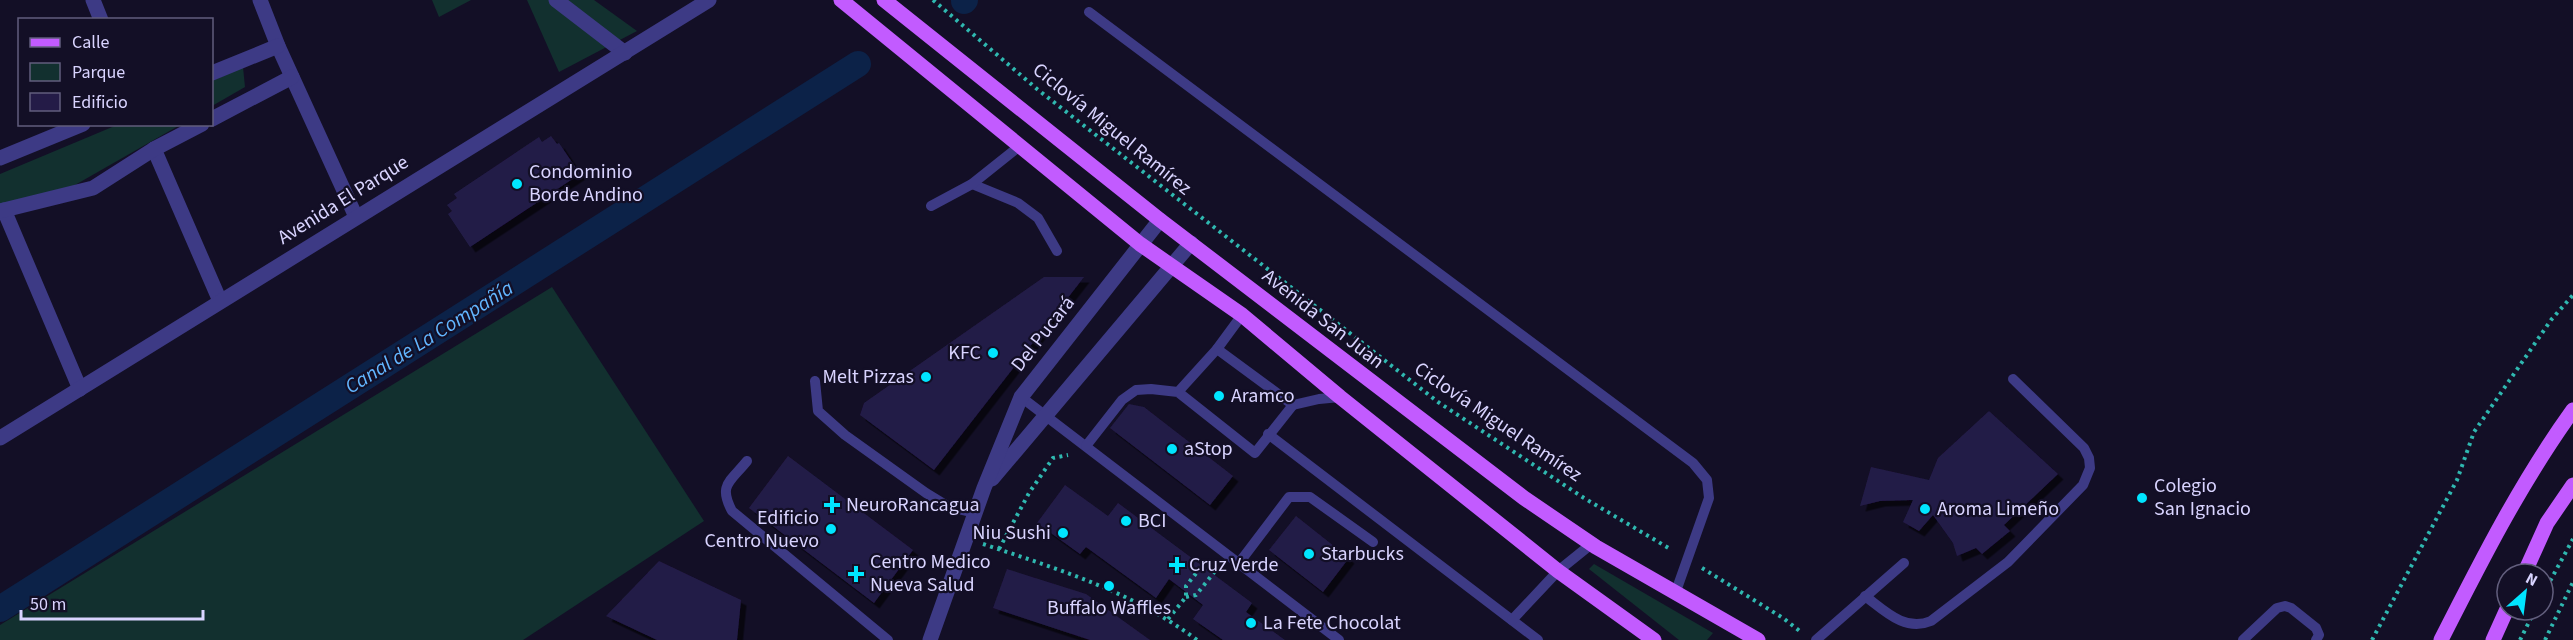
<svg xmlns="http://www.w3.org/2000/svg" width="2573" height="640" font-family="'Source Sans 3',sans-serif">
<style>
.green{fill:#12302f}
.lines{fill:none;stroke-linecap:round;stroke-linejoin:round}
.canal{stroke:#0c2248;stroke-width:26}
.building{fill:#241b47;filter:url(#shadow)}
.path{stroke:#2fb8b0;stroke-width:4;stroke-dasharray:3 4.5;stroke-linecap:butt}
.service{stroke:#3d3a85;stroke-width:10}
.minor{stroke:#3d3a85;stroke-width:15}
.tertiary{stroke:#3d3a85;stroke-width:15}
.primary{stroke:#c25bff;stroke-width:15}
.poi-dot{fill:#00e5ff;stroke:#130f26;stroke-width:2}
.labels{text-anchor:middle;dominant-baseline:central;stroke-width:4.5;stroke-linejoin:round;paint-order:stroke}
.street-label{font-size:20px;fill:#d9d4ff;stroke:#130f26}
.poi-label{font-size:20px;fill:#d9d4ff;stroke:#130f26;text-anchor:start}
.water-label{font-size:21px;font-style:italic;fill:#62b6ff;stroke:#130f26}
</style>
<defs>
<filter id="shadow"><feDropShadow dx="5.5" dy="5.5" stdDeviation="0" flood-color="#0009"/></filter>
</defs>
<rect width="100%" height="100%" fill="#130f26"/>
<g class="green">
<path d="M432,0H471L439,17Z"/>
<path d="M527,0H594L637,31L559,72Z"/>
<path d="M243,67L245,87L212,106V81Z"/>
<path d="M117,125H180L61,193L0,207V174Z"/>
<path d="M552,287L704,521L523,640H0V625Z"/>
<path d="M1594,564L1713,633L1707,640H1679L1589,569Z"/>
</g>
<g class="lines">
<g class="canal">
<path d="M964,1L965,0"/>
<path d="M0,609L858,64"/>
</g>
</g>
<g class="building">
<path d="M551,136L557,144L559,143L580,174L470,247L448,214L452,211L447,205L457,198L454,194L539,137L542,142Z"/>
<path d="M1044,277H1084L934,470L860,415L864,403Z"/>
<path d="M1129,404L1144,407L1233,476L1210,505L1110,428Z"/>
<path d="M1989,411L2058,474L2004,525L2010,531L1982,554L1976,548L1957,556L1953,543L1933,515L1919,531L1903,522L1913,500L1880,501L1860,506L1871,467L1929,480L1938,458Z"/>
<path d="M788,456L913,550L874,603L749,508Z"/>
<path d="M1065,485L1108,516L1118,503L1252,603L1246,612L1285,640H1223L1193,619L1203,605L1169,579L1156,598L1086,547L1080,554L1037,523Z"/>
<path d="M1296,516L1349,558L1323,592L1269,550Z"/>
<path d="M659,561L741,600L737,640H657L606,616Z"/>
<path d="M1007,569L1086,594L1150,640H1090L993,608Z"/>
</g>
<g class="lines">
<g class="path">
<path d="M933,0L1037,89L1438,402L1584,498L1672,550"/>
<path d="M983,544C1058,569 1133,592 1197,640"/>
<path d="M999,549L1029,493L1053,458L1068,455"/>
<path d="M1702,568L1783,618L1801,632"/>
<path d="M2543,594L2573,539"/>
<path d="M1186,597L1196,595L1216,570"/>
<path d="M1168,619L1186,597V586L1205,562"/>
<path d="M2372,640L2457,480L2474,432L2551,320L2573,295"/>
<path d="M2520,640L2535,610"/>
<path d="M2545,640L2573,582"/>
</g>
<g class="service">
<path d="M1089,12L1693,463L1707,480L1709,498L1675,594"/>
<path d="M972,184L1018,203L1038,218L1057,251"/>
<path d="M931,206L972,184L1021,145"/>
<path d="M1217,349L1242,315"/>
<path d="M815,381L818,411L845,435L926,493L949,507L975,513"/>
<path d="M1021,397L1339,640"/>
<path d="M1293,405L1319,399L1340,397"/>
<path d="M1268,434L1538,640"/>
<path d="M1086,446L1122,400L1136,390L1151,389L1178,392L1255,453L1293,405L1217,349L1178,392"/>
<path d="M747,461C730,482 718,485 732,511L888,640"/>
<path d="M1239,563L1289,497H1310L1373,542"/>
<path d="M1865,596C1885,611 1905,632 1931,621L2008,562L2083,485L2090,468L2089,458L2084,448L2013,379"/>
<path d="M1512,620L1558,571L1589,546L1596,547"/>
<path d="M1816,640L1904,563"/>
<path d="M2243,640L2277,608L2285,606L2291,608L2316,628L2319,635L2316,640"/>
</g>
<g class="minor">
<path d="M93,0L101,20"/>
<path d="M260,0L278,46L356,217"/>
<path d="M556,0L625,53"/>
<path d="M212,73L278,46"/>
<path d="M212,119L292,77"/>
<path d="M154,149L220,301"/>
<path d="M0,158L83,124"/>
<path d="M4,210L80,389"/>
<path d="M0,211L93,188L154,149L202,124"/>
<path d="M992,479L1191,243"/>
<path d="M930,640L984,488L1021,397L1160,220"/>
</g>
<path class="tertiary" d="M0,438L709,0"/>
<g class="primary">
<path d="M841,0L1140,244L1242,315L1340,397L1558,571L1654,640"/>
<path d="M884,0L1160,220L1524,498L1596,547L1758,640"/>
<path d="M2524,574L2547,523L2573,485"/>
<path d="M2441,640C2481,561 2521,482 2573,410"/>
<path d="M2493,640L2507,609"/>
</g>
</g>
<g class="poi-dot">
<circle cx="517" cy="184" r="6"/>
<circle cx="993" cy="353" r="6"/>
<circle cx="926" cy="377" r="6"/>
<circle cx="1219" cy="396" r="6"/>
<circle cx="1172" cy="449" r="6"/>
<circle cx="2142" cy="498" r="6"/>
<path d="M829 496h6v6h6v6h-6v6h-6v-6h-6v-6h6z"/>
<circle cx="1925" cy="509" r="6"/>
<circle cx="1126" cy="521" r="6"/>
<circle cx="831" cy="529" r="6"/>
<circle cx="1063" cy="533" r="6"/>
<circle cx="1309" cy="554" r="6"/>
<path d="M1174 556h6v6h6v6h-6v6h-6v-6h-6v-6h6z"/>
<path d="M853 565h6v6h6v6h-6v6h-6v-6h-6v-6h6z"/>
<circle cx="1109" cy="586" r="6"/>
<circle cx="1251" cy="623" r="6"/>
</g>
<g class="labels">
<g class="street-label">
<text transform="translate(1112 129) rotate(39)">Ciclovía Miguel Ramírez</text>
<text transform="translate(343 200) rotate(-32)">Avenida El Parque</text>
<text transform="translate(1323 319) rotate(38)">Avenida San Juan</text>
<text transform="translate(1043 334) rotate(-52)">Del Pucará</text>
<text transform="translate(1498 422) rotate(34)">Ciclovía Miguel Ramírez</text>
</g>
<g class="poi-label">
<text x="529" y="172">Condominio<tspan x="529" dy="23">Borde Andino</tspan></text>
<text x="981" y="353" text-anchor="end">KFC</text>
<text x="914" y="377" text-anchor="end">Melt Pizzas</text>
<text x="1231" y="396">Aramco</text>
<text x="1184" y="449">aStop</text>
<text x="2154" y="486">Colegio<tspan x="2154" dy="23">San Ignacio</tspan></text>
<text x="846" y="505">NeuroRancagua</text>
<text x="1937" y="509">Aroma Limeño</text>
<text x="819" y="518" text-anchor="end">Edificio<tspan x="819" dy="23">Centro Nuevo</tspan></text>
<text x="1138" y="521">BCI</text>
<text x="1051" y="533" text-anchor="end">Niu Sushi</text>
<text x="1321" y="554">Starbucks</text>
<text x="870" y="562">Centro Medico<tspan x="870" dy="23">Nueva Salud</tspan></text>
<text x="1189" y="565">Cruz Verde</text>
<text x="1109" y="608" text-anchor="middle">Buffalo Waffles</text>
<text x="1263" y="623">La Fete Chocolat</text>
</g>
<g class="water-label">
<text transform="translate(429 337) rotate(-32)">Canal de La Compañía</text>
</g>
</g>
<rect x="18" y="18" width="195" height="108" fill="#130f26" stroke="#625e7d" stroke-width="1.5"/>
<rect x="30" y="38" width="30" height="9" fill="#c25bff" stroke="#625e7d" stroke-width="1.5"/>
<text x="72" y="48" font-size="18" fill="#d9d4ff">Calle</text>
<rect x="30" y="63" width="30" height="18" fill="#12302f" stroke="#625e7d" stroke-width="1.5"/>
<text x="72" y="78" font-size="18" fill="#d9d4ff">Parque</text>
<rect x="30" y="93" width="30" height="18" fill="#241b47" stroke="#625e7d" stroke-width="1.5"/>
<text x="72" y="108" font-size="18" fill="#d9d4ff">Edificio</text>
<g transform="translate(2525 592) rotate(28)"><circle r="28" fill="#130f26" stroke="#625e7d" stroke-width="1.5"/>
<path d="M0-4.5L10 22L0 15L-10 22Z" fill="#00e5ff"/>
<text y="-9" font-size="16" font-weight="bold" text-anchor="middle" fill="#d9d4ff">N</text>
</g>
<path d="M21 610v9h182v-9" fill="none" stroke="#d9d4ff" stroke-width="3"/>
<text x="30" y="610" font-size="18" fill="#d9d4ff" stroke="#130f26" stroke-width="4.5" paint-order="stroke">50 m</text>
</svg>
